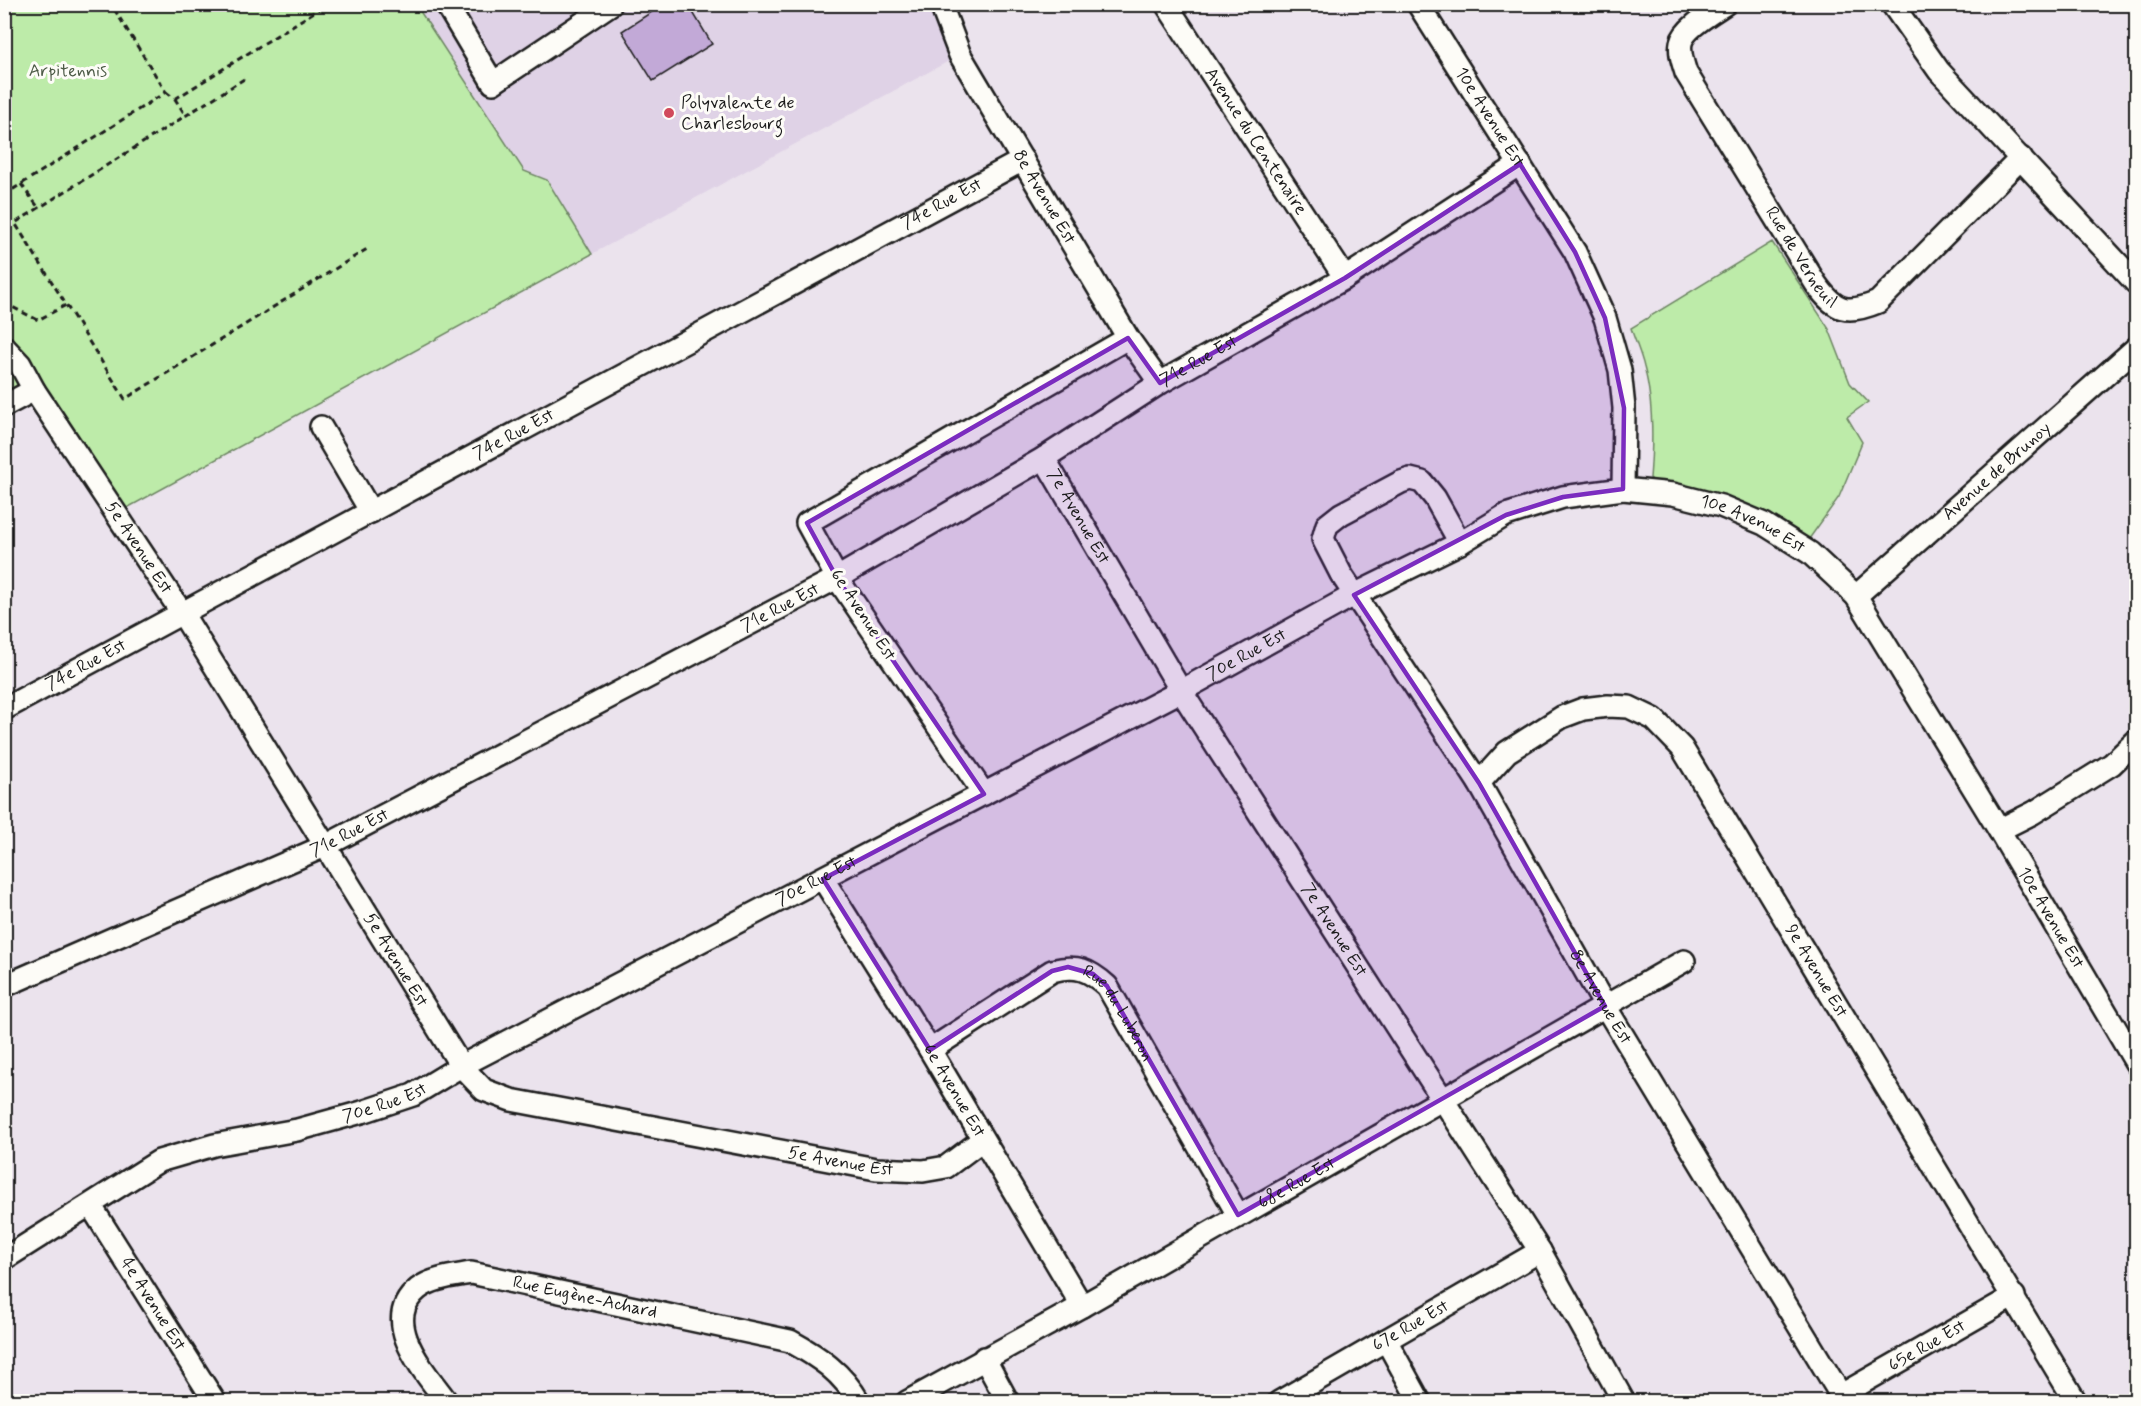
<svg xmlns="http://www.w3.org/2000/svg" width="2141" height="1406" font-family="Mynerve,sans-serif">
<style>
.built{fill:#dfd2e6}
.green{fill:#bdeba9;stroke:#6c8462;stroke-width:1.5}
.building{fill:#c2a9d7;stroke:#1c1c1c;stroke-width:1.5}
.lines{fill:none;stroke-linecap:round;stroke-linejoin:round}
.minor-casing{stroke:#1c1c1c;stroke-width:26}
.path{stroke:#1c1c1c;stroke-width:3;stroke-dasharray:6 4.5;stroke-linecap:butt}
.minor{stroke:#fdfcf7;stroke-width:21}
.marked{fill:#7b2cbf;fill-opacity:0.2;stroke:#7b2cbf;stroke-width:4.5;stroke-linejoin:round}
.poi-dot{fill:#d1495b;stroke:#fdfcf7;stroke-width:2}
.labels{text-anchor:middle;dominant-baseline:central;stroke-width:6;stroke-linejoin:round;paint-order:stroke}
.park-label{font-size:18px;fill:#4c5a46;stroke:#fdfcf7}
.poi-label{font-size:18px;fill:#1c1c1c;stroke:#fdfcf7;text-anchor:start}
.street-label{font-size:18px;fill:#1c1c1c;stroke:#fdfcf7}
</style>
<rect width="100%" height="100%" fill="#ebe3ed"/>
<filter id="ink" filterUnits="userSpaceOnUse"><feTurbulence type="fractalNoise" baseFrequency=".0167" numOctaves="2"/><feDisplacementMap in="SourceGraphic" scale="12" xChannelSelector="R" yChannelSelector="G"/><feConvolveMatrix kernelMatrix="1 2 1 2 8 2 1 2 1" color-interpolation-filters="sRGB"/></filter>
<g filter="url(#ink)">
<path class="built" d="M416,5H945L960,55L592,254L547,180L524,171Z"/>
<g class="green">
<path d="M5,5H416L524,171L547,180L592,254L116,514L34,390L5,406Z"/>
<path d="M1772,242L1829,329L1850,383L1868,402L1847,417L1862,442L1839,497L1809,539L1779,520L1752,508L1660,486L1650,478C1653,442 1654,403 1644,367C1641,354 1635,341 1631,328Z"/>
</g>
<path class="building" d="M664,4H688L712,44L653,81L622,31Z"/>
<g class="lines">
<defs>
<g id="minor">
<path d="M446,4L493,83L611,4"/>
<path id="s1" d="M945,4L944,13L960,55L1128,338L1160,383"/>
<path id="s2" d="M1166,4L1345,278"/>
<path id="s3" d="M1418,4L1575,252L1605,318L1620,370L1624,408L1623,489"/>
<path id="s4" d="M1725,4C1713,12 1684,28 1681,43C1679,53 1683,63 1686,73L1816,284C1835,311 1847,315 1878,302L2021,158"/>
<path d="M1892,4L1939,71L2136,283"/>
<path id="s5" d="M4,347L20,364L34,390L182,613L461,1066L484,1090L511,1100L876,1169L923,1171L946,1167L982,1140"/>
<path d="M4,406L34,390"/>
<path d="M321,427L371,512"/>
<path id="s6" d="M1044,458L1181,691L1540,1251L1624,1402"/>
<path id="s7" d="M1460,543L1435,498L1422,482L1410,479L1401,482L1341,514L1327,525L1323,539L1341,574L1479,783L1605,1006L1845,1402"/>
<path id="s8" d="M1856,596L2136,348"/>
<path id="s9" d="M4,709L1023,160"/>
<path id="s10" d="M1479,783L1507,752L1562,717L1583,709L1608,706L1629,707L1654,719L1682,748L2076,1402"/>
<path d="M984,794L837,578L807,523L1128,338"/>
<path d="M1999,830L2033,813L2112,764L2136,741"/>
<path id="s11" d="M823,879L930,1050L1082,1306"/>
<path id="s12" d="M4,986L325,846L837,578L1044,458L1160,383L1345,278L1520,164"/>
<path id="s13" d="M930,1050L1052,971C1077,964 1089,970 1107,986L1238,1215"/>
<path id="s14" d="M91,1206L215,1402"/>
<path id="s15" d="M4,1259L159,1161L214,1145L297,1130L362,1112L413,1095L461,1066L1181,691L1354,595L1460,543L1506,515L1563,497L1623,489L1673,494L1721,506L1764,524L1810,553L1856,596L1999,830L2136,1063"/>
<path d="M1386,1340L1420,1402"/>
<path d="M984,1358L1008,1402"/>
<path id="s16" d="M1841,1395L2014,1296"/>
<path id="s17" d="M447,1402C426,1373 378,1322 418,1289C432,1278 455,1276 471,1273L790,1341C819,1357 842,1372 859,1402"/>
<path id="s18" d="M907,1402L1082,1306L1684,961"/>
<path id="s19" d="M1279,1402L1540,1251"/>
</g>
</defs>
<use href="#minor" class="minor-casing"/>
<g class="path">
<path d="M244,79L15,223L125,399L367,249"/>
<path d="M166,92L175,99L186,116"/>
<path d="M175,99L327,4"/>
<path d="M21,184L38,207"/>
<path d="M4,195L166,92L111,4"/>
<path d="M4,303L38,320L66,305"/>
</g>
<use href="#minor" class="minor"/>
</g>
</g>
<path class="marked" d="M1520,164L1575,252L1605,318L1624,408L1623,489L1563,497L1506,515L1354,595L1479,783L1605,1006L1238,1215L1107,986L1093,974L1068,967L1052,971L930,1050L823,879L984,794L837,578L807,523L1128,338L1160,383L1345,278Z"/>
<circle class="poi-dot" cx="669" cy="113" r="6"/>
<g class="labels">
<g class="park-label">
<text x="68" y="71">Arpitennis</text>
</g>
<g class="poi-label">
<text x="681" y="103">Polyvalente de<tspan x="681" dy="21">Charlesbourg</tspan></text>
</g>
<g class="street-label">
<text stroke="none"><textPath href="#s3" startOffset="134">10e Avenue Est</textPath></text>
<text stroke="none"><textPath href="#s2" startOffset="164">Avenue du Centenaire</textPath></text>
<text stroke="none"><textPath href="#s1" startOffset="219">8e Avenue Est</textPath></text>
<text stroke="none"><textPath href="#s9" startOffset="1065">74e Rue Est</textPath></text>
<text stroke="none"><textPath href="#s4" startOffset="308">Rue de Verneuil</textPath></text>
<text stroke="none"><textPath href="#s12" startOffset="1350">71e Rue Est</textPath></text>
<text stroke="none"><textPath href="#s9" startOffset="579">74e Rue Est</textPath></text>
<text stroke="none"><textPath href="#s8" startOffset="188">Avenue de Brunoy</textPath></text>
<text stroke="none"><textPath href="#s6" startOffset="68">7e Avenue Est</textPath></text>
<text stroke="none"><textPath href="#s15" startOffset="1940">10e Avenue Est</textPath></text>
<text stroke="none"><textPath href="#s5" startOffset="242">5e Avenue Est</textPath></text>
<text stroke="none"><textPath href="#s12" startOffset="864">71e Rue Est</textPath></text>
<text transform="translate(863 615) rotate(57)">6e Avenue Est</text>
<text stroke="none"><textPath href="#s15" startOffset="1389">70e Rue Est</textPath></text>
<text stroke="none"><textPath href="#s9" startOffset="93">74e Rue Est</textPath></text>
<text stroke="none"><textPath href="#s12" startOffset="378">71e Rue Est</textPath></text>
<text stroke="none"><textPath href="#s15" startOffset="903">70e Rue Est</textPath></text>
<text stroke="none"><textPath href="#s15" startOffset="2444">10e Avenue Est</textPath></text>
<text stroke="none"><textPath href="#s6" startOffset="554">7e Avenue Est</textPath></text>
<text stroke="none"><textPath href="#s5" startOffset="728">5e Avenue Est</textPath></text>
<text stroke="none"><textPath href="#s10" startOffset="504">9e Avenue Est</textPath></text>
<text stroke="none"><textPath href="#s7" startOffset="730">8e Avenue Est</textPath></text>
<text stroke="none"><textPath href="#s13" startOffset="234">Rue du Luberon</textPath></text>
<text stroke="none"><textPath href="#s11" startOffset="249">6e Avenue Est</textPath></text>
<text stroke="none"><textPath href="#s15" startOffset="417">70e Rue Est</textPath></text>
<text stroke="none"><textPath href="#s5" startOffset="1250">5e Avenue Est</textPath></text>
<text stroke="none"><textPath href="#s18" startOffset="447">68e Rue Est</textPath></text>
<text stroke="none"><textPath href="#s17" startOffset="303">Rue Eugène-Achard</textPath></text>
<text stroke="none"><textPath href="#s14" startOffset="116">4e Avenue Est</textPath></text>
<text stroke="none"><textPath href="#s19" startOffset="152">67e Rue Est</textPath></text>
<text stroke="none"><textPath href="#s16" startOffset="99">65e Rue Est</textPath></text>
</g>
</g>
<rect width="2141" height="1406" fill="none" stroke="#fdfcf7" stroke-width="24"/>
<rect x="12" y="12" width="2117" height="1382" fill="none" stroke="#1c1c1c" stroke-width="2" filter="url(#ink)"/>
</svg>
